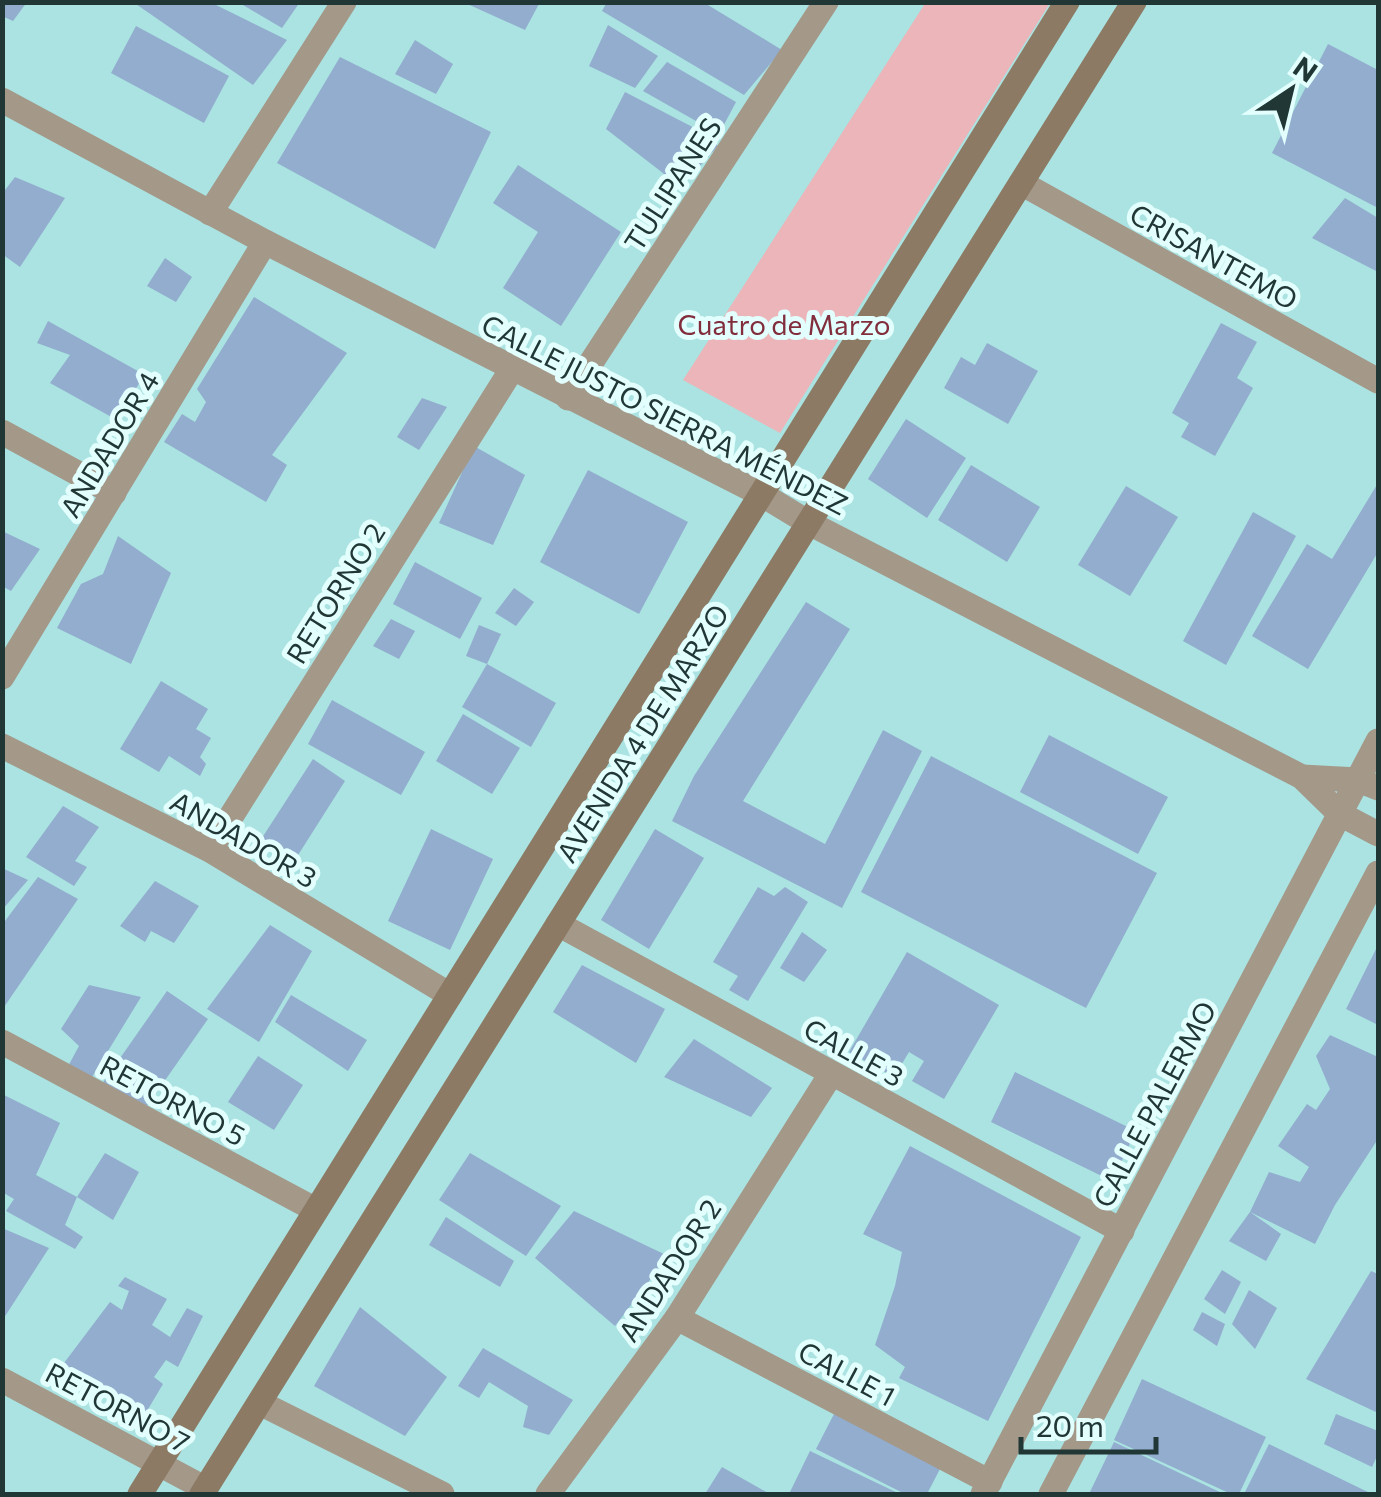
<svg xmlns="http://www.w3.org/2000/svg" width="1381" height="1497" font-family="Commissioner,sans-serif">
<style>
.green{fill:#ebb5b9}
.building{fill:#92adce}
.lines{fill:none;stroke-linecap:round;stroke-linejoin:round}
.minor{stroke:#a49889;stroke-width:25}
.secondary{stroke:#8c7a64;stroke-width:25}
.labels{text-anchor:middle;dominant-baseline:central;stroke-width:10;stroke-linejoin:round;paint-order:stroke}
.street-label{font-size:28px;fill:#203736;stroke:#e2fefd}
.park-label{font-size:28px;fill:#822d3b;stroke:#e2fefd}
</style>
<rect width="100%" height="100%" fill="#aae3e1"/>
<path class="green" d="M926,2L1050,3L780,433L683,380Z"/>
<g class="building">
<path d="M2,2H27L13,21L2,16Z"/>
<path d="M133,2H210L287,40L253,85Z"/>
<path d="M238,2H300L282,28Z"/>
<path d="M463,2H540L525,30Z"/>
<path d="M607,2H703L782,50L744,95L602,11Z"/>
<path d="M608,25L658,56L635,88L589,66Z"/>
<path d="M136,26L229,76L204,123L111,73Z"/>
<path d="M415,40L453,64L436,94L395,74Z"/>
<path d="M1328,44L1378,70V208L1272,153Z"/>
<path d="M340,57L491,132L435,249L277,163Z"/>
<path d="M667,62L736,102L719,134L643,91Z"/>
<path d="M625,92L708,135L718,146L681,187L606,129Z"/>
<path d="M518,165L621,232L561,326L503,288L538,232L493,203Z"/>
<path d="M15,177L65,198L20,267L2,254V194Z"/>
<path d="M1345,198L1378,218V272L1312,238Z"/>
<path d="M165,258L192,277L176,302L147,286Z"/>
<path d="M254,297L347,353L272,455L287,465L266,502L164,442L182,414L195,422L206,402L197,389Z"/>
<path d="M48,321L145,375L115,419L50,383L70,355L37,343Z"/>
<path d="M1221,323L1257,342L1237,378L1253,388L1215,456L1181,437L1189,423L1172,413Z"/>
<path d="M987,343L1038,371L1008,424L944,388L961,357L975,365Z"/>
<path d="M422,398L447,407L419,450L397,437Z"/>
<path d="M906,419L966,458L927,518L868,479Z"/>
<path d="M474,446L525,475L493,545L439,523Z"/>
<path d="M971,465L1040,507L1007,562L938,520Z"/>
<path d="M588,470L688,522L639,614L540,562Z"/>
<path d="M1378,483V552L1308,669L1252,636L1307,544L1332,559Z"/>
<path d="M1126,486L1178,517L1130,596L1078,565Z"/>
<path d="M1253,512L1296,536L1226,665L1183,641Z"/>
<path d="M2,531L40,549L11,591L2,586Z"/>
<path d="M118,536L171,573L131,664L57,628L81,584L103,574Z"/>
<path d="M415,562L482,598L460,639L393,604Z"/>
<path d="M514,588L534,602L516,626L495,613Z"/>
<path d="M806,602L850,629L743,801L825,844L883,730L922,751L842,908L672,821L694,776Z"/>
<path d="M391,619L415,631L399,659L373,646Z"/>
<path d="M479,625L501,634L487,664L466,656Z"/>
<path d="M487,664L556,703L531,747L462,707Z"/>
<path d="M161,681L208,709L196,729L211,738L200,757L206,764L200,776L169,756L159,772L120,749Z"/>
<path d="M332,700L425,752L401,795L308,744Z"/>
<path d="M463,714L520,748L492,794L436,761Z"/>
<path d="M1049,735L1168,797L1138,854L1020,792Z"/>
<path d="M931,756L1157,873L1086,1008L861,892Z"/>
<path d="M313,759L345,781L293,863L260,841Z"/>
<path d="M63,806L99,827L75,861L87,867L74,886L26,857Z"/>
<path d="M431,829L493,859L450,950L388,921Z"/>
<path d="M655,829L704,858L649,949L601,920Z"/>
<path d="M2,868L28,880L2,910Z"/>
<path d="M38,877L78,899L2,1010V925Z"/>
<path d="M155,881L199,906L174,943L151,931L145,942L120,926Z"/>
<path d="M758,887L774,896L785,887L808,902L748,1001L729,990L738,976L713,962Z"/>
<path d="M270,925L312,951L259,1042L207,1009Z"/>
<path d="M802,932L827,950L804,982L780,968Z"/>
<path d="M1378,945V1025L1346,1009Z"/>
<path d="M907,952L999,1005L944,1099L912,1081L924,1061L909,1052L894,1077L849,1052Z"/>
<path d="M582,965L665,1009L636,1063L553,1012Z"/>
<path d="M89,985L141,997L89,1082L66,1070L79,1046L61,1029Z"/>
<path d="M167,991L208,1019L147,1106L102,1084Z"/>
<path d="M291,995L367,1040L348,1071L275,1022Z"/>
<path d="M1330,1035L1378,1057V1139L1335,1205L1315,1244L1250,1212L1281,1234L1266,1261L1229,1241L1250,1212L1269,1172L1300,1182L1309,1167L1278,1146L1307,1104L1316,1110L1330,1089L1316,1056Z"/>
<path d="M694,1039L772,1088L751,1117L664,1077Z"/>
<path d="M258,1056L303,1085L274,1130L228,1102Z"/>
<path d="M1015,1072L1136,1131L1112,1181L991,1122Z"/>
<path d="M2,1094L60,1123L36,1175L77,1197L105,1153L139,1172L113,1220L77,1197L65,1225L83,1237L75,1249L6,1211L14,1199L2,1192Z"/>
<path d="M910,1146L1081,1237L988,1421L899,1378L905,1367L875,1345L895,1286L902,1252L863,1234Z"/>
<path d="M470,1153L561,1206L526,1256L439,1200Z"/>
<path d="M574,1211L668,1256L615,1326L535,1258Z"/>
<path d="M446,1217L514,1261L500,1287L429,1245Z"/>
<path d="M2,1228L49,1248L2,1321Z"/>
<path d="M1222,1270L1241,1282L1225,1314L1204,1299Z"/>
<path d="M1371,1271L1378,1274V1413L1306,1379Z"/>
<path d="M125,1277L167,1299L152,1325L170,1337L187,1308L203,1316L178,1367L166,1360L154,1377L163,1384L144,1416L61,1367L110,1302L122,1310L129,1291L118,1286Z"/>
<path d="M1249,1290L1277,1308L1255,1349L1232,1324Z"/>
<path d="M360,1307L447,1377L405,1436L314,1386Z"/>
<path d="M1202,1312L1225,1324L1217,1346L1193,1330Z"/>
<path d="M483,1348L573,1400L549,1435L523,1427L528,1406L489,1382L479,1398L458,1386Z"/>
<path d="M1142,1379L1266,1437L1239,1494H1231L1114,1440Z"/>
<path d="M835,1412L941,1467L927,1494H905L816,1449Z"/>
<path d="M1336,1414L1378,1431V1454L1372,1467L1324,1444Z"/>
<path d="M1114,1442L1224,1494H1089Z"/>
<path d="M1269,1444L1372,1494H1244Z"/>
<path d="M810,1451L900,1494H789Z"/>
<path d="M722,1467L770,1494H705Z"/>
</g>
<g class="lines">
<g class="minor">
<path d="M2,100L265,242L761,494L809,523L1302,777L1340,814L1378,834"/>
<path d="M1021,183L1378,381"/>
<path d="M210,213L344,2"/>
<path d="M568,398L826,2"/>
<path d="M2,432L114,493"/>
<path d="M2,677L265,242"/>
<path d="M2,746L210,850L450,995"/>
<path d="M1302,777L1358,780L1378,788"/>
<path d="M210,850L512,369"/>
<path d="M558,924L1122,1231"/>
<path d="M2,1042L316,1210"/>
<path d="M677,1318L990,1482"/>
<path d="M2,1380L206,1489"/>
<path d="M260,1403L442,1494"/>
<path d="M548,1494L677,1318L831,1074"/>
<path d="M983,1494L1378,741"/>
<path d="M1051,1494L1378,873"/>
</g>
<g class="secondary">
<path d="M140,1494L1067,2"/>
<path d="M202,1494L1134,2"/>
</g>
</g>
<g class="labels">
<g class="street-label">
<text transform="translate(672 184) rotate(-57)">TULIPANES</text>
<text transform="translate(1214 256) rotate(29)">CRISANTEMO</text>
<text transform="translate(665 414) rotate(27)">CALLE JUSTO SIERRA MÉNDEZ</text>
<text transform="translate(109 444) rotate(-59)">ANDADOR 4</text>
<text transform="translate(335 593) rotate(-58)">RETORNO 2</text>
<text transform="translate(642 733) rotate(-58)">AVENIDA 4 DE MARZO</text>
<text transform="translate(244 839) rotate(30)">ANDADOR 3</text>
<text transform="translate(854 1052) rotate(29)">CALLE 3</text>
<text transform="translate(173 1100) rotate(28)">RETORNO 5</text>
<text transform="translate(1154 1104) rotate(-62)">CALLE PALERMO</text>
<text transform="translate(669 1270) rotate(-57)">ANDADOR 2</text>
<text transform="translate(847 1373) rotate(28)">CALLE 1</text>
<text transform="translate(118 1407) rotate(28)">RETORNO 7</text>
</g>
<g class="park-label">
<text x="784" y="324">Cuatro de Marzo</text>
</g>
</g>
<rect width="1381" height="1497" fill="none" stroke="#203736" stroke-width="10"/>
<g transform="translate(1291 90) rotate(35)" stroke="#e2fefd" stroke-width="8" paint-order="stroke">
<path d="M0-8L18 38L0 25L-18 38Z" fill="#203736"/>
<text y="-15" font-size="28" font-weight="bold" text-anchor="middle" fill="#203736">N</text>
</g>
<path d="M1021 1437v15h135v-15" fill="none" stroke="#203736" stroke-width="5"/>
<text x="1036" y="1437" font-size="30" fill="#203736" stroke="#e2fefd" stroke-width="8" paint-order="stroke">20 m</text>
</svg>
